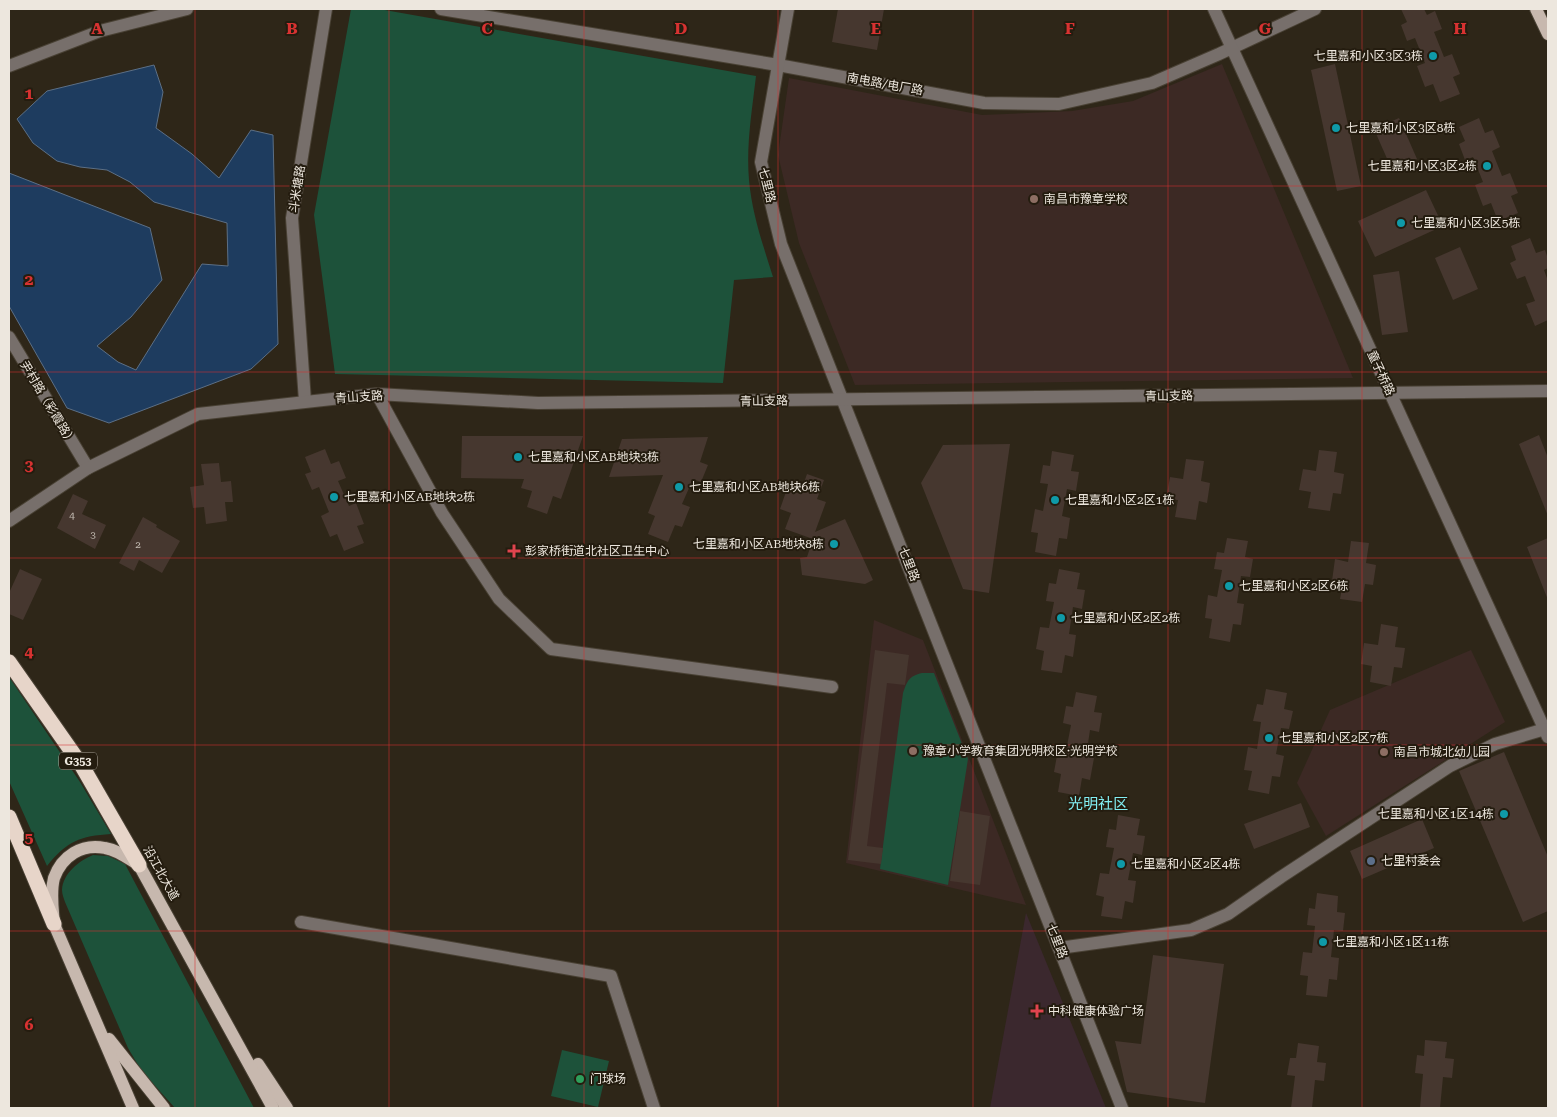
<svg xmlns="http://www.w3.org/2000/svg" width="1557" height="1117" font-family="'Roboto Serif','Noto Sans SC',serif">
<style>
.education{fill:#3c2924}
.medical{fill:#3b282e}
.green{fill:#1d523a}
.water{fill:#1e3c5f;stroke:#5c6f85}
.building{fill:#46372f}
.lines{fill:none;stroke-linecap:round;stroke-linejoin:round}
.minor-casing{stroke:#494134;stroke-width:14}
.major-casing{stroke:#494134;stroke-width:14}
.highway-casing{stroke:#494134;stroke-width:17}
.minor{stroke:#776f6b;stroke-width:12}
.major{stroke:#c7b8ae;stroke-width:12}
.highway{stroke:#e7d5c9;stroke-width:15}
.grid{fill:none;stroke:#d73231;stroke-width:1;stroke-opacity:0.55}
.culture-dot{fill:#0f9aa8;stroke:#241c0f;stroke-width:2}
.education-dot{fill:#8d6e63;stroke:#241c0f;stroke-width:2}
.health-dot{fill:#e0444e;stroke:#241c0f;stroke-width:2}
.service-dot{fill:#5c6f8a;stroke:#241c0f;stroke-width:2}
.leisure-dot{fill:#2e9e5b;stroke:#241c0f;stroke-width:2}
.labels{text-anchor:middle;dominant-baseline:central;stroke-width:4;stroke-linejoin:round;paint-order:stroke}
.number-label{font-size:10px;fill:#c3bbb2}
.shield{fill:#241c0f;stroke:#b1aaa0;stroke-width:1}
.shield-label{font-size:11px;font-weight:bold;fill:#ede7de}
.poi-label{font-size:12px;fill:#ede7de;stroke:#241c0f;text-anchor:start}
.street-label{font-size:12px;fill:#ede7de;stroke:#241c0f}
.quarter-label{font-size:15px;fill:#82eef3;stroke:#241c0f}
.grid-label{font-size:16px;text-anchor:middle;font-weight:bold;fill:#d73231;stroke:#241c0f;stroke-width:4;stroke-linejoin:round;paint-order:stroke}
</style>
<rect width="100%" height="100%" fill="#2e2618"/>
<g class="education">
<path d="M1222,64L1353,378L855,385L799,243L778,155L789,78L982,115L1072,111L1133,101Z"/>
<path d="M874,620L923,640L1026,905L846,863Z"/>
<path d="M1471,650L1505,722L1326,836L1297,783L1330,710Z"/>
</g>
<path class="medical" d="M1026,913L1106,1108H990Z"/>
<g class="green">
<path d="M351,9H379L756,76C752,111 746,145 749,180C752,214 763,245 773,277L734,280L723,383L335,374L314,215Z"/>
<path d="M922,673H934L968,759L948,885L880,869L903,693C907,681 909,676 922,673Z"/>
<path d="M9,677L80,782L111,834C80,836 67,841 47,866L9,781Z"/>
<path d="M93,855L108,856L125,864L254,1108H175L141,1070L128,1048L65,902C64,899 62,894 62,890C63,873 79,861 93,855Z"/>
<path d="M562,1050L609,1061L598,1107L551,1096Z"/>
</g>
<path class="water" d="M154,65L163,92L156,128L192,154L219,178L251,130L273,135L278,344L251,369L109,423L67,408L9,306V173L150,228L162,280L131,317L97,346L118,362L136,370L202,264L228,266L227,223L154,202L130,182L107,170L80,167L57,161L33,143L17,119L47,91Z"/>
<g class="building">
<path d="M838,9H884L877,50L832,42Z"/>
<path d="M1401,9H1424L1427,15L1435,11L1442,29L1434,32L1444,57L1452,54L1460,74L1453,77L1460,94L1440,102L1433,84L1425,87L1417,66L1425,63L1415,38L1407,41L1401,25L1407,22Z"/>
<path d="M1335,64L1361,186L1337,191L1311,70Z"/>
<path d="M1399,118L1417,159L1392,170L1374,129Z"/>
<path d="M1479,118L1485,133L1493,130L1500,147L1492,151L1502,176L1510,173L1518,193L1511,196L1518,213L1498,221L1491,203L1483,206L1475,185L1483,182L1473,157L1465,160L1459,144L1465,141L1459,127Z"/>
<path d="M1426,190L1443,226L1375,257L1358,221Z"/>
<path d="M1530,238L1536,253L1545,250L1548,259V268L1544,270L1548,281V320L1535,326L1526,304L1535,301L1525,276L1517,279L1510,263L1516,260L1511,246Z"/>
<path d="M1460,247L1478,289L1453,300L1435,258Z"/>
<path d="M1399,271L1408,332L1382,335L1373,275Z"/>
<path d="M1539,435L1548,458V516L1519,444Z"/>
<path d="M462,436H583L561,499L553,496L547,514L527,507L532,491L521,488L524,479L461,478Z"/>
<path d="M708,437L700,462L708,465L701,482L693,479L682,504L690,507L682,527L675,525L668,542L648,534L655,516L648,513L663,475L609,477L622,439Z"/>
<path d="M1010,444L989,593L963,589L921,483L943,445Z"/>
<path d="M325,449L331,464L339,461L346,478L338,481L349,506L356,503L364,524L357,526L364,543L344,551L337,534L330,537L321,516L329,512L319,487L312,490L305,474L311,472L305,457Z"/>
<path d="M1319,450L1337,452L1334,472L1344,474L1341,494L1333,493L1330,511L1308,508L1311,492L1299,490L1303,469L1316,471Z"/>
<path d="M1052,451L1074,455L1071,471L1079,472L1076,491L1067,489L1062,516L1070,518L1067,539L1059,538L1056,556L1035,552L1038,533L1031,532L1035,509L1043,511L1048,484L1040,483L1043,465L1050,466Z"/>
<path d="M1186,459L1204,461L1201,481L1210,483L1207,503L1199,501L1196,520L1175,517L1178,500L1166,499L1170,477L1183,479Z"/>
<path d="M219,463L221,482L231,481L233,502H225L227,521L206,524L204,507L193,508L190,487L204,485L201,464Z"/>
<path d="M807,474L824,480L817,499L826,502L815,532L845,519L873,580L865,584L802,575L800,558L807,557L813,539L785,529L791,513L780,509L787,489L800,494Z"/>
<path d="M73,494L88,501L82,514L106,525L95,549L57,528Z"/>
<path d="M143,517L157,525L156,527L180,541L162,573L139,560L134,571L119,563Z"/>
<path d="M1227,538L1248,541L1245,557L1253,559L1250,577L1241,576L1237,603L1244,604L1241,625L1233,624L1230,642L1209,638L1212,619L1205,618L1208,595L1217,597L1222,570L1214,569L1217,552L1224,553Z"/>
<path d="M1548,538V600L1527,547Z"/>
<path d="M1351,541L1369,543L1366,563L1376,565L1373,585L1365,584L1362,602L1340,599L1343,582L1332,581L1335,559L1348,562Z"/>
<path d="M20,569L42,579L23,620L9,614V593Z"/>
<path d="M1059,569L1080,573L1077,589L1085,590L1082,609L1073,607L1069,634L1076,635L1073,657L1065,655L1062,673L1041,670L1044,651L1036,649L1040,627L1049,628L1054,602L1046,601L1049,583L1056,584Z"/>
<path d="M1381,624L1398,627L1395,647L1405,648L1402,668L1394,667L1391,686L1370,682L1372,666L1361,664L1364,643L1378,645Z"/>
<path d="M875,650L909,655L905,685L887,683L867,846L883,848L881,864L848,860Z"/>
<path d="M1266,689L1287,693L1284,709L1293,711L1289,729L1281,728L1276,754L1284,756L1280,777L1272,776L1269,794L1248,790L1252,771L1244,770L1248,747L1257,749L1261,722L1253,721L1257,704L1263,705Z"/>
<path d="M1076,692L1097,696L1094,712L1102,713L1099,732L1090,730L1086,757L1094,758L1090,780L1082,778L1079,796L1058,792L1061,774L1054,772L1058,750L1066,751L1071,725L1063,723L1066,706L1073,707Z"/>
<path d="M1504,752L1548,857V911L1523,922L1459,771Z"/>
<path d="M1301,803L1310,827L1254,849L1244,824Z"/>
<path d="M960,811L990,816L980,885L950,881Z"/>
<path d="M1118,815L1140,819L1137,835L1145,836L1142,855L1133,853L1128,880L1136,881L1133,903L1125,901L1122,919L1101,916L1104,897L1096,895L1100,873L1109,874L1114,848L1106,847L1109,829L1116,830Z"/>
<path d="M1422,819L1434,848L1362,879L1350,851Z"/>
<path d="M1317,893L1338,896L1337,912L1345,913L1343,931L1334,930L1331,957L1339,958L1337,980L1329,979L1327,997L1306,995L1308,976L1300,975L1303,952L1312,953L1315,926L1307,925L1309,908L1315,909Z"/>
<path d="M1153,955L1224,964L1205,1103L1127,1092L1115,1041L1141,1044Z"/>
<path d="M1425,1040L1447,1042L1445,1058L1454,1059L1452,1078L1443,1077L1440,1108H1420L1423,1074L1415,1073L1417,1055L1424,1056Z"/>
<path d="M1298,1043L1319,1046L1317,1062L1326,1063L1324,1081L1315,1080L1312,1108H1291L1295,1076L1287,1075L1290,1058H1296Z"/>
</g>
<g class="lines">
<defs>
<g id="minor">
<path d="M441,9L778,65L984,103L1059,104L1152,83L1219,54L1315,9"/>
<path d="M788,9L761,162L781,244L1122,1108"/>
<path d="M1214,9L1548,737"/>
<path d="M9,66L100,31L187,9"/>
<path d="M9,337L88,468"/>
<path d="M377,394L442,513L499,599L551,649L832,687"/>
<path d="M305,401L292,218L326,9"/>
<path d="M9,521L88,468L198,414L377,394L538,403L1548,391"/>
<path d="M301,922L611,976L654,1108"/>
<path d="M1059,948L1191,930L1228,914L1281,877L1450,766L1495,744L1545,729"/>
</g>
<g id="major">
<path d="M1536,9L1548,34"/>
<path d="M109,1039L164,1108"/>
<path d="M258,1064L287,1108"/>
<path d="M133,1108L54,924C53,910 50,893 54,878C62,856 82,843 105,848C118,850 129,859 139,865L273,1108"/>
</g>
<g id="highway">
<path d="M9,662L82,766L139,865"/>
<path d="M9,817L54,924"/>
</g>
</defs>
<use href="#minor" class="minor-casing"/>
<use href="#major" class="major-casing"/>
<use href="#highway" class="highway-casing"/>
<use href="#minor" class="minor"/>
<use href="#major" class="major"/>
<use href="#highway" class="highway"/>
</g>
<path class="grid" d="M195,9V1108M389,9V1108M584,9V1108M778,9V1108M973,9V1108M1168,9V1108M1362,9V1108M9,186H1548M9,372H1548M9,558H1548M9,745H1548M9,931H1548"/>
<g class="culture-dot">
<circle cx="1433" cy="56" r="5"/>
<circle cx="1336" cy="128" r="5"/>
<circle cx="1487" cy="166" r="5"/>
<circle cx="1401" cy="223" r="5"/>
<circle cx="518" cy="457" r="5"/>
<circle cx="679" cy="487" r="5"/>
<circle cx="334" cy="497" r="5"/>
<circle cx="1055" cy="500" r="5"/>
<circle cx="834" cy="544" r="5"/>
<circle cx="1229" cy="586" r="5"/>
<circle cx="1061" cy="618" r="5"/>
<circle cx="1269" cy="738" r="5"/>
<circle cx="1504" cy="814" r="5"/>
<circle cx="1121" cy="864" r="5"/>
<circle cx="1323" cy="942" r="5"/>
</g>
<g class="education-dot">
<circle cx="1034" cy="199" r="5"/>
<circle cx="913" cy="751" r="5"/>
<circle cx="1384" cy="752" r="5"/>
</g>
<g class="health-dot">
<path d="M511.5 543.5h5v5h5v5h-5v5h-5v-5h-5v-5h5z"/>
<path d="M1034.5 1003.5h5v5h5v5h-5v5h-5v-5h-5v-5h5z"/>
</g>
<circle class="service-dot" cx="1371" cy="861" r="5"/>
<circle class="leisure-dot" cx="580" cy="1079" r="5"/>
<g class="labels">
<g class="number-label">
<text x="72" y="515">4</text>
<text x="93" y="534">3</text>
<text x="138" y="544">2</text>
</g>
<rect class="shield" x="59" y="752.5" width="38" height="17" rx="4"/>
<g class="shield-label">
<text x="78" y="761">G353</text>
</g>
<g class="poi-label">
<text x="1423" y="56" text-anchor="end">七里嘉和小区3区3栋</text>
<text x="1346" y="128">七里嘉和小区3区8栋</text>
<text x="1477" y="166" text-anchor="end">七里嘉和小区3区2栋</text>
<text x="1044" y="199">南昌市豫章学校</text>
<text x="1411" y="223">七里嘉和小区3区5栋</text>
<text x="528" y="457">七里嘉和小区AB地块3栋</text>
<text x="689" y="487">七里嘉和小区AB地块6栋</text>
<text x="344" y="497">七里嘉和小区AB地块2栋</text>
<text x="1065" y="500">七里嘉和小区2区1栋</text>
<text x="824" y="544" text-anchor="end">七里嘉和小区AB地块8栋</text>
<text x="525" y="551">彭家桥街道北社区卫生中心</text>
<text x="1239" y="586">七里嘉和小区2区6栋</text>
<text x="1071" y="618">七里嘉和小区2区2栋</text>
<text x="1279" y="738">七里嘉和小区2区7栋</text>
<text x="923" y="751">豫章小学教育集团光明校区·光明学校</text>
<text x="1394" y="752">南昌市城北幼儿园</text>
<text x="1494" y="814" text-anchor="end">七里嘉和小区1区14栋</text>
<text x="1381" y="861">七里村委会</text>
<text x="1131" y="864">七里嘉和小区2区4栋</text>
<text x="1333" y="942">七里嘉和小区1区11栋</text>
<text x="1048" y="1011">中科健康体验广场</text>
<text x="590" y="1079">门球场</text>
</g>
<g class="street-label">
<text transform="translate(885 84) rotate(10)">南电路/电厂路</text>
<text transform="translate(767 185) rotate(76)">七里路</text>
<text transform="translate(297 189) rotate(-81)">斗米塘路</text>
<text transform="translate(1381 373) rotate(65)">童子桥路</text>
<text transform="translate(1169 396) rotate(-1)">青山支路</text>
<text transform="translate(359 397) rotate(-4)">青山支路</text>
<text transform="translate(764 401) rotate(-1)">青山支路</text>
<text transform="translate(48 403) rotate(59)">尹村路（彩霞路）</text>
<text transform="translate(909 564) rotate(69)">七里路</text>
<text transform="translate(161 873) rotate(61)">沿江北大道</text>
<text transform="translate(1057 941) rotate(69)">七里路</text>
</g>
<g class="quarter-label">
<text x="1098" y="804">光明社区</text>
</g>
</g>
<g class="grid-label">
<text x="97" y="34">A</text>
<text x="292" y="34">B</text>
<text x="487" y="34">C</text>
<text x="681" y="34">D</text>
<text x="876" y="34">E</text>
<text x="1070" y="34">F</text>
<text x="1265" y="34">G</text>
<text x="1460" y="34">H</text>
<text x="29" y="99">1</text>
<text x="29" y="285">2</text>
<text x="29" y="471">3</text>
<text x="29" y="657">4</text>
<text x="29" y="843">5</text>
<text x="29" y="1030">6</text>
</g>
<rect width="1557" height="1117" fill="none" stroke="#ede7de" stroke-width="20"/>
</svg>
